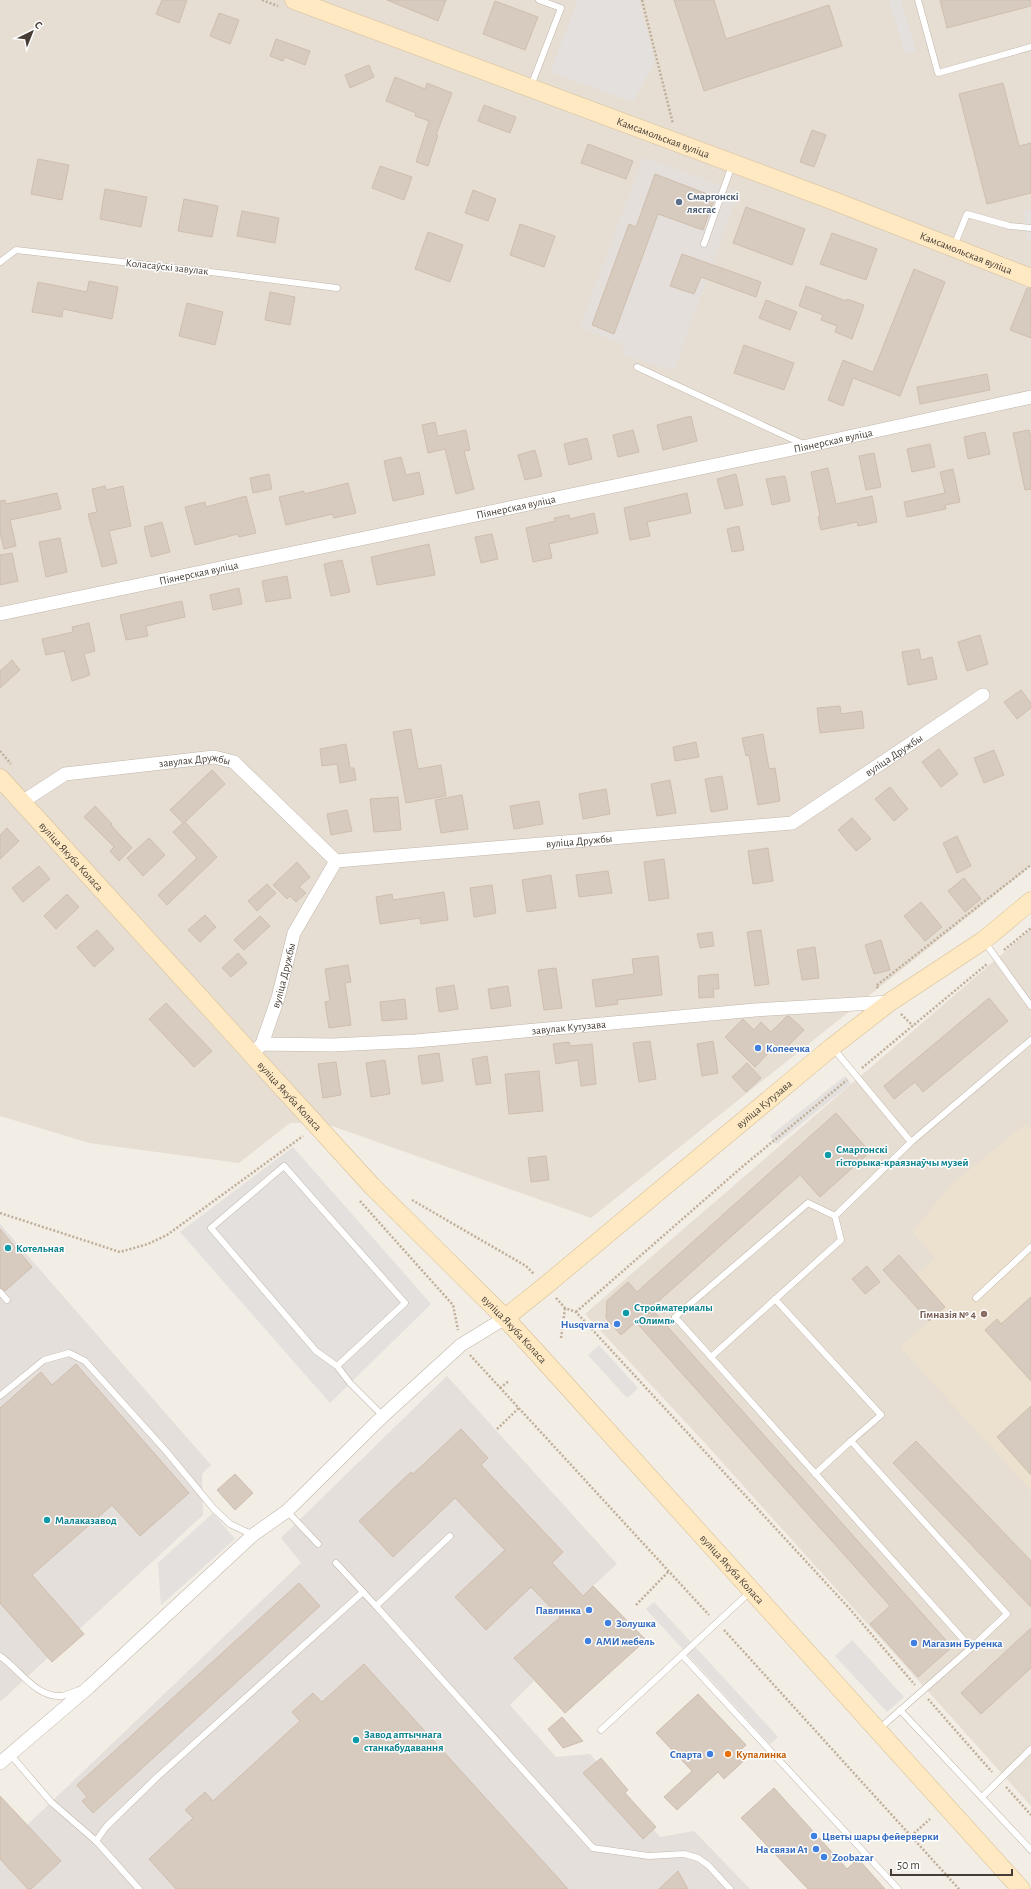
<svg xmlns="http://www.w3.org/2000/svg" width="1031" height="1889" font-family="'Alegreya Sans',sans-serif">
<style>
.residential{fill:#e6ded3}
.industrial{fill:#e4dfda}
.education{fill:#ece0cf}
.parking{fill:#e3e0dd}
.building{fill:#d7cabe;stroke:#cfbeae}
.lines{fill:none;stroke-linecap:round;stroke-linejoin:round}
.service-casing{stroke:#c1b6ab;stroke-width:7}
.minor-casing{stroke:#c1b6ab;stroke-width:14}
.secondary-casing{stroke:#d5be97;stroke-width:19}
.path{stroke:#bfae99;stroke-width:2.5;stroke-dasharray:2 2;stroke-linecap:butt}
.service{stroke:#fff;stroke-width:6}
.minor{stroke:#fff;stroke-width:13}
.secondary{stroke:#fee9c3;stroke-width:18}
.service-dot{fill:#5c6f8a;stroke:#fff;stroke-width:1.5}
.shop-dot{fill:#3f7fe0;stroke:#fff;stroke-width:1.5}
.culture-dot{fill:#0f9aa8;stroke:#fff;stroke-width:1.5}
.education-dot{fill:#8d6e63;stroke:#fff;stroke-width:1.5}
.food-dot{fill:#e8710a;stroke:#fff;stroke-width:1.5}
.labels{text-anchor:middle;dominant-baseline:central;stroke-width:3;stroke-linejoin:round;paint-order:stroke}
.street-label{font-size:11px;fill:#453d35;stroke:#fff}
.service-label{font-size:11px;font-weight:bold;fill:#4e5e75;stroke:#fff;text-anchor:start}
.shop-label{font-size:11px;font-weight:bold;fill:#366cbe;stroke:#fff;text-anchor:start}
.culture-label{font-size:11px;font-weight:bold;fill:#0d838f;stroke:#fff;text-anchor:start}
.education-label{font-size:11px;font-weight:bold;fill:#785e54;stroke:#fff;text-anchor:end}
.food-label{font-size:11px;font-weight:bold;fill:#c56008;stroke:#fff;text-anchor:start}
</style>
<rect width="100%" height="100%" fill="#f2ede5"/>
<g class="residential">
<path d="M0,0H1031V866L591,1218L321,1122L290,1123L239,1163L89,1143L0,1116Z"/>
<path d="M1031,929V1806L705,1443L585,1314Z"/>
</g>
<g class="industrial">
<path d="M643,157L739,192L674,371L624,355L622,344L579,328Z"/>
<path d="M0,1224L211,1465L202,1474L203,1515L0,1702Z"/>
<path d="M447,1376L617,1564L514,1658L534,1681L510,1705L556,1757L590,1754L660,1837L694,1831L750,1889H0V1851L301,1563L281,1538Z"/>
</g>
<path class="education" d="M1024,1125L1031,1128V1491L900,1347L945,1307L917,1275L935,1257L912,1232L951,1185Z"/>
<g class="parking">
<path d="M578,0H639L655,61L633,102L550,72Z"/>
<path d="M889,0H901L916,51L905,54Z"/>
<path d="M1024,210L1031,211V240L1027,239Z"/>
<path d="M845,1076L851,1084L776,1144L770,1136Z"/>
<path d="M293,1147L431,1304L330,1403L180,1232Z"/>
<path d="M599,1345L638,1388L627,1398L588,1355Z"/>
<path d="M213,1513L235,1539L161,1605L158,1563Z"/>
<path d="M654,1602L778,1737L770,1744L646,1609Z"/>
<path d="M852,1640L904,1697L887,1712L835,1656Z"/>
</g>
<g class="building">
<path d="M162,0H187L179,23L156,14Z"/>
<path d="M387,0H446L438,21Z"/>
<path d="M674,0H714L726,39L829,5L842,46L704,91Z"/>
<path d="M940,0H1031V6L947,28Z"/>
<path d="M495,1L538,17L525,50L483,34Z"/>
<path d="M219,13L239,20L230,44L210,36Z"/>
<path d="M276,39L310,51L305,65L285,57L283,61L270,56Z"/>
<path d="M369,65L374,77L350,88L345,75Z"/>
<path d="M395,77L425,89L427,83L452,93L436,135H438L428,166L416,162L429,121L415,116L416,113L386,101Z"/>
<path d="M1003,83L1019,146L1031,143V193L987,204L959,94Z"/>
<path d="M484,105L516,117L510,133L478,121Z"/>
<path d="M812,130L826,135L814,167L800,162Z"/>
<path d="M588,144L633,161L626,179L581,163Z"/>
<path d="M38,159L69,165L62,200L31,194Z"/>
<path d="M380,166L412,177L404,200L372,188Z"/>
<path d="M655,174L715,197L703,230L658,214L614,334L592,325L629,224L636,227Z"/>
<path d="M105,189L147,197L141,227L100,219Z"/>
<path d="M473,190L496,199L488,221L465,213Z"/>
<path d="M184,199L218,206L212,237L178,231Z"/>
<path d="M746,207L805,229L792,265L733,243Z"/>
<path d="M242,211L279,218L275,243L237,236Z"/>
<path d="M520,224L555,236L544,267L510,255Z"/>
<path d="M428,232L463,245L450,282L415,269Z"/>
<path d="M832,233L877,249L866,280L820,264Z"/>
<path d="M682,254L761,282L756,297L701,277L694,294L670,286Z"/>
<path d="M914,269L945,282L900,396L853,378L843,406L828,400L843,360L873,372Z"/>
<path d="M89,281L118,287L112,319L63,309L62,317L32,312L38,282L87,292Z"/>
<path d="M806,286L846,301L847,299L864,305L852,339L835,332L837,326L821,320L823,315L799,306Z"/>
<path d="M1027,288H1031V338L1010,330Z"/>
<path d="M270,292L295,297L290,325L265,320Z"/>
<path d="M766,300L797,312L790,330L759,318Z"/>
<path d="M187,303L223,312L215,345L179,336Z"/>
<path d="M744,345L794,363L784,390L734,373Z"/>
<path d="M987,374L990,390L920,404L917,387Z"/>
<path d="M691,416L697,441L663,450L657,425Z"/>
<path d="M435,422L438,436L466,430L470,450L464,451L474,489L456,494L445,449L428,453L422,425Z"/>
<path d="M633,430L639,452L618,457L613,435Z"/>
<path d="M1029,430L1031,437V489L1025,490L1013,433Z"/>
<path d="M985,432L990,454L968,459L964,437Z"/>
<path d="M587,438L592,459L569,465L564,444Z"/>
<path d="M930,444L935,467L912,472L907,449Z"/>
<path d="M535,450L542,476L525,480L518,455Z"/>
<path d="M874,453L881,487L866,490L859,456Z"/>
<path d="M401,457L406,475L419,472L424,494L393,501L384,461Z"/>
<path d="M828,468L836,504L872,496L877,522L858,526L857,522L821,530L818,517L820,516L811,472Z"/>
<path d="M953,469L960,502L945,505L946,509L907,517L904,502L945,493L940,472Z"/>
<path d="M269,474L272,489L253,493L250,478Z"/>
<path d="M736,474L743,505L725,509L717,479Z"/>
<path d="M785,476L790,501L772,505L766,479Z"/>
<path d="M348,483L356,513L334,518L332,514L286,525L279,497L304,491V494Z"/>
<path d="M105,486L106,490L123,486L131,526L109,531L117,563L102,567L88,514L97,512L92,489Z"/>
<path d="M57,493L61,509L10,520L16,546L4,549L0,533V501L5,500L6,504Z"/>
<path d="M687,493L691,513L647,522L650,536L630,540L624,508Z"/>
<path d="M246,496L256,533L239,537L238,534L195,545L185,507L205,502L206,507Z"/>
<path d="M594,513L598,533L549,544L552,558L533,562L526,528L555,521L554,518L569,515L570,519Z"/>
<path d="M162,522L170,552L151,557L144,527Z"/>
<path d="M739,526L744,550L732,552L727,529Z"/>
<path d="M492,534L498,559L481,563L475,537Z"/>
<path d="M60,538L67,572L46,577L39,542Z"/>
<path d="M429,544L435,575L377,585L371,557Z"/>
<path d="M12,553L18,581L0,585V555Z"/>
<path d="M342,560L350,592L331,596L324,564Z"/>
<path d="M287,576L291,598L266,602L262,581Z"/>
<path d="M239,588L242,604L213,610L210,595Z"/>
<path d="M182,601L185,617L146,626L148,636L126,640L120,615Z"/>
<path d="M89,623L95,651L84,654L90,675L72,681L64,651L46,655L42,639L73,632L72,627Z"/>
<path d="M980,635L988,664L967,671L958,642Z"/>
<path d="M919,649L921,660L932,657L937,679L908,685L902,652Z"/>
<path d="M12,660L20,670L0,688V671Z"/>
<path d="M1021,690L1031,703V708L1017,719L1004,702Z"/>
<path d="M840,706L841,714L862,711L864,728L820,733L817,708Z"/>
<path d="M411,729L418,769L441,765L446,796L406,803L393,732Z"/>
<path d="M763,734L769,769L775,768L780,801L758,805L749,755L746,756L742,738Z"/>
<path d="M696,742L699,757L675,761L673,747Z"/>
<path d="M346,744L350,768H354L356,780L340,783L337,764L322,766L320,749Z"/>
<path d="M939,749L958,774L941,787L922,762Z"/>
<path d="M994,750L1004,775L984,783L974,758Z"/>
<path d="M212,770L225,784L185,822L217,857L167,905L158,895L197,858L173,832L183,823L170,810Z"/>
<path d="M722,776L728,809L711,812L705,779Z"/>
<path d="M670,780L676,813L657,816L651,784Z"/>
<path d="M890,787L908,809L894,821L875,799Z"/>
<path d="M606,789L610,814L583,819L579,794Z"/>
<path d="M462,795L468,829L441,833L435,800Z"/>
<path d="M398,797L401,830L374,832L370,799Z"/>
<path d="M539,801L543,824L514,829L510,806Z"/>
<path d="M95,806L112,824L111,825L132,848L119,861L110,851L114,847L84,817Z"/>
<path d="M347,810L352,831L331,835L327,814Z"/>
<path d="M852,818L871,839L856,851L838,830Z"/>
<path d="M7,828L19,841L0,859V835Z"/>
<path d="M957,836L971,866L957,873L943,843Z"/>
<path d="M149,838L165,855L143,876L127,858Z"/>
<path d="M768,848L773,881L753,884L748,851Z"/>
<path d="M664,859L669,898L649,901L644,862Z"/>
<path d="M297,862L310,877L299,887L306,893L296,902L290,896L287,899L273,885Z"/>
<path d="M39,866L50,879L23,902L12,888Z"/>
<path d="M608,871L612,893L579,897L576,875Z"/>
<path d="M551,875L556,908L527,912L522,880Z"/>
<path d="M964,878L981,899L965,912L948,891Z"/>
<path d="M267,884L276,893L257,911L248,901Z"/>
<path d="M492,885L496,913L474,917L470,888Z"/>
<path d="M444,892L448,920L421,924L420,918L380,924L376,897L392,894L393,900Z"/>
<path d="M67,894L79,907L56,929L44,916Z"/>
<path d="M921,902L942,927L925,941L904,916Z"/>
<path d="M205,915L216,927L200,942L188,930Z"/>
<path d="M260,916L270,926L244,950L234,940Z"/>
<path d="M97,930L114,949L94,967L77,947Z"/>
<path d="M761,930L769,984L755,986L747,932Z"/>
<path d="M712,932L714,946L700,948L697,934Z"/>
<path d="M881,940L890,970L874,974L865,945Z"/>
<path d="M815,947L819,978L802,980L797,950Z"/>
<path d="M238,953L247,963L231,977L222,968Z"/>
<path d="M658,956L662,995L617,1000L618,1004L596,1007L592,980L634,974L632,959Z"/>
<path d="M348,965L351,982L345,983L351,1025L329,1028L325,1002L330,1001L325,969Z"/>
<path d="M556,968L562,1008L544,1010L538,970Z"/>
<path d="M718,974L719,989H713L714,997L699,998L698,976Z"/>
<path d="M454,985L458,1009L439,1012L436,988Z"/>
<path d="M508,986L511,1006L491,1009L488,989Z"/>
<path d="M989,998L1008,1021L923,1092L915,1082L894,1099L884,1086Z"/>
<path d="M405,999L407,1019L382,1021L380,1002Z"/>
<path d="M166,1003L212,1051L194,1067L149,1019Z"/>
<path d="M787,1016H789L804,1030L782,1052L776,1045L755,1067L725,1037L743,1019L754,1030L761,1022L771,1032Z"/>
<path d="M650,1041L656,1079L639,1082L633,1043Z"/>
<path d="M713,1041L718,1073L702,1076L697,1044Z"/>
<path d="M569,1042L570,1046L592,1044L596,1084L581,1086L578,1060L556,1064L553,1044Z"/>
<path d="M439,1053L443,1081L422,1084L418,1056Z"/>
<path d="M487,1056L491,1083L476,1085L472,1059Z"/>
<path d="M385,1060L390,1094L371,1097L366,1063Z"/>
<path d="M336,1062L341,1095L323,1098L318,1064Z"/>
<path d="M747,1063L761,1078L746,1092L732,1077Z"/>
<path d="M539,1071L543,1111L509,1114L505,1074Z"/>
<path d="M836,1113L870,1152L820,1197L800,1175L651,1308L952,1647L918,1677L870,1624L890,1606L636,1322L621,1335L606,1318L607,1301L628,1282L637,1292Z"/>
<path d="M546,1156L549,1180L531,1182L528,1158Z"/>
<path d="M0,1229L32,1267L5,1291L0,1288Z"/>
<path d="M899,1255L945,1307L929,1321L883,1270Z"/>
<path d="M867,1266L880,1282L865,1294L852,1279Z"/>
<path d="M1031,1297V1381L985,1330L997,1319L1001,1324Z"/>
<path d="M76,1364L189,1493L140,1536L112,1505L32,1575L84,1634L52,1662L0,1603V1408L41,1372L52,1385Z"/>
<path d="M1031,1406V1475L997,1437Z"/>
<path d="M461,1429L488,1458L481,1465L563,1552L552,1563L583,1596L593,1586L646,1640L565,1713L514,1658L560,1617L531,1587L486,1630L455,1597L505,1550L455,1498L393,1557L359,1521L411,1472L413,1474Z"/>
<path d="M916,1441L1031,1561V1607L893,1463Z"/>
<path d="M235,1474L253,1493L235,1510L217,1490Z"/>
<path d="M299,1583L320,1606L93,1813L82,1801L87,1797L77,1785Z"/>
<path d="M1031,1628V1668L981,1714L961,1693Z"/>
<path d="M364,1664L568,1889H176L149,1859L193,1818L185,1810L205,1792L213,1801L300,1721L292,1712L313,1693L322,1702Z"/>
<path d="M698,1694L746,1745L741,1750L748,1757L724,1779L718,1772L677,1810L664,1797L692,1771L656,1733Z"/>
<path d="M562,1717L583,1741L563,1748L548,1729Z"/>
<path d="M601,1758L628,1790L625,1793L656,1827L643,1839L583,1773Z"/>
<path d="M774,1788L847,1869L858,1859L885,1889H808L741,1818Z"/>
<path d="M0,1796L61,1861L31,1889H28L0,1859Z"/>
<path d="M678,1871L688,1889H659Z"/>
</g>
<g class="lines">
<defs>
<g id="service">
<path d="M918,0L938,73L1031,47"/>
<path d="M531,86L561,8L539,0"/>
<path d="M704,244L732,165"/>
<path d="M954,246L967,214L1010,226L1031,228"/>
<path d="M0,262L16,250L219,273L337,288"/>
<path d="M637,367L803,444"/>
<path d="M984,941L1031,1006"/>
<path d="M833,1048L911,1142L1031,1040"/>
<path d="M0,1292L7,1300"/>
<path d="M976,1298L1031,1247"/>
<path d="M775,1299L881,1415L851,1441L1007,1614L971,1648"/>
<path d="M711,1357L675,1317L808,1203L835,1216"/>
<path d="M337,1366L316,1351L211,1228L284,1166L405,1303L337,1366L350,1383L383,1416"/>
<path d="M0,1396L44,1360L69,1353L85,1361L166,1451L214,1509L230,1524L253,1535"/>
<path d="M815,1474L851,1441"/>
<path d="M287,1511L318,1544"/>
<path d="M336,1563L376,1606L450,1536"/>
<path d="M750,1592L682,1655L898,1889"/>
<path d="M376,1606L593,1848L649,1856L684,1854L698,1858L708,1865L730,1889"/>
<path d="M0,1656C19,1669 36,1698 62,1696C67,1695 74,1692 79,1690"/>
<path d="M900,1710L1031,1850"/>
<path d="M879,1729L971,1648L711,1357L841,1240L835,1216L911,1142"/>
<path d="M601,1730L682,1655"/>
<path d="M10,1754L51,1802L96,1841L139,1889"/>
<path d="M982,1797L1031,1749"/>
<path d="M96,1841L106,1827L155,1779L363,1592"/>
</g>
<g id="minor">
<path id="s1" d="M0,614L807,446L1031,397"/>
<path id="s2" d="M22,802L65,774L214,757L234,762L336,861"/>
<path id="s3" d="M262,1044L278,998L294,933L336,861L792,823L983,695"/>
<path id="s4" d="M256,1050L262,1044L332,1045L416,1041L755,1010L890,1002"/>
<path d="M0,1763L89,1687L253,1535L287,1511L383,1416L461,1345L505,1318"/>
</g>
<g id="secondary">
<path id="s5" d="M294,0L834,201L1031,278"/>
<path id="s6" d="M0,778L372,1186L505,1318L539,1355L1021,1889"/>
<path id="s7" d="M505,1318L545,1286L832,1047L890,1002L984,940L1031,901"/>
</g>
</defs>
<use href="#service" class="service-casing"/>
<use href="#minor" class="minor-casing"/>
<use href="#secondary" class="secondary-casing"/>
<g class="path">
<path d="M262,0L278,6"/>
<path d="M642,0L673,124"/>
<path d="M0,751L11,764"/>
<path d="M1004,950L1031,928"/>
<path d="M878,988L876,986L1031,865"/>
<path d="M901,1014L913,1026"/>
<path d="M862,1068L987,964"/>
<path d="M412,1200L526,1266L534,1274"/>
<path d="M360,1201L453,1305L458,1330"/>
<path d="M0,1213L120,1252L148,1244L167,1235L303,1136"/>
<path d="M556,1298L565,1308L576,1312L849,1608L915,1685"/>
<path d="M576,1312L742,1167L847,1080"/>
<path d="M561,1338L565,1308"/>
<path d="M470,1355L709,1615"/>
<path d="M500,1388L509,1381"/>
<path d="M497,1429L519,1408"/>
<path d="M636,1605L669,1571"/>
<path d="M724,1630L959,1889"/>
<path d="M928,1699L992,1772"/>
<path d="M1006,1787L1031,1815"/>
<path d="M911,1836L930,1819"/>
</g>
<use href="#service" class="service"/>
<use href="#minor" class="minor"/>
<use href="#secondary" class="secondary"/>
</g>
<circle class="service-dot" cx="679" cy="202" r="4"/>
<g class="shop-dot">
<circle cx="758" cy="1048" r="4"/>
<circle cx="617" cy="1324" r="4"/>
<circle cx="589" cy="1610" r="4"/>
<circle cx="608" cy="1623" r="4"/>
<circle cx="588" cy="1641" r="4"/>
<circle cx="914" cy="1643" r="4"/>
<circle cx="710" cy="1754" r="4"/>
<circle cx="814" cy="1836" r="4"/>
<circle cx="816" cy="1849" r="4"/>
<circle cx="824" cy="1857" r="4"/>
</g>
<g class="culture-dot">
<circle cx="828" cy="1155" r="4"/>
<circle cx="8" cy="1248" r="4"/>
<circle cx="626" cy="1313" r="4"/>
<circle cx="47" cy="1520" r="4"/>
<circle cx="356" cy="1740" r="4"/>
</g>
<circle class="education-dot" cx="984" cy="1314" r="4"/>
<circle class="food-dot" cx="728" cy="1754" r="4"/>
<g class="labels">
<g class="street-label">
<text stroke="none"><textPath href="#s5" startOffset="394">Камсамольская вуліца</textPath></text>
<text stroke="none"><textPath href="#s5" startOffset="718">Камсамольская вуліца</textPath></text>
<text transform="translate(167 267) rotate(6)">Коласаўскі завулак</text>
<text stroke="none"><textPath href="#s1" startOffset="851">Піянерская вуліца</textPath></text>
<text stroke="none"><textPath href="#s1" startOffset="527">Піянерская вуліца</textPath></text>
<text stroke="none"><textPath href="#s1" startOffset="203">Піянерская вуліца</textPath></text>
<text stroke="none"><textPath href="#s3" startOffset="779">вуліца Дружбы</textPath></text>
<text stroke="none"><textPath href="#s2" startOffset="182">завулак Дружбы</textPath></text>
<text stroke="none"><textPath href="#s3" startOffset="443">вуліца Дружбы</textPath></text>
<text stroke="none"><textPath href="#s6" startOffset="106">вуліца Якуба Коласа</textPath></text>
<text stroke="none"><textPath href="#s3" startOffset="72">вуліца Дружбы</textPath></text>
<text stroke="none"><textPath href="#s4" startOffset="316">завулак Кутузава</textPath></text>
<text stroke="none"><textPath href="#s6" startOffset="430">вуліца Якуба Коласа</textPath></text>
<text stroke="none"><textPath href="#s7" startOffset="336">вуліца Кутузава</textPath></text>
<text stroke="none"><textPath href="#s6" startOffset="754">вуліца Якуба Коласа</textPath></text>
<text stroke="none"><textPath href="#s6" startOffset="1078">вуліца Якуба Коласа</textPath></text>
</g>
<g class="service-label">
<text x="687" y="196">Смаргонскі<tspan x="687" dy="13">лясгас</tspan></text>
</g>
<g class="shop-label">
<text x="766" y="1048">Копеечка</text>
<text x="609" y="1324" text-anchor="end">Husqvarna</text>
<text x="581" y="1610" text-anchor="end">Павлинка</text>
<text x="616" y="1623">Золушка</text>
<text x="596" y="1641">АМИ мебель</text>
<text x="922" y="1643">Магазин Буренка</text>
<text x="702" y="1754" text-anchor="end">Спарта</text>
<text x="822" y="1836">Цветы шары фейерверки</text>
<text x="808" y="1849" text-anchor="end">На связи А1</text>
<text x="832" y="1857">Zoobazar</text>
</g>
<g class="culture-label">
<text x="836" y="1149">Смаргонскі<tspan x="836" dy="13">гісторыка-краязнаўчы музей</tspan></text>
<text x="16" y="1248">Котельная</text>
<text x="634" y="1307">Стройматериалы<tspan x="634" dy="13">«Олимп»</tspan></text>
<text x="55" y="1520">Малаказавод</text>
<text x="364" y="1734">Завод аптычнага<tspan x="364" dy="13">станкабудавання</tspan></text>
</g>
<g class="education-label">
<text x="976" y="1314">Гімназія № 4</text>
</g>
<g class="food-label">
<text x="736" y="1754">Купалинка</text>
</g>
</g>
<g transform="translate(32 32) rotate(43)" stroke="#ffffff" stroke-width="3" paint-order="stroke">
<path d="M0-3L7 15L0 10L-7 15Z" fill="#453d35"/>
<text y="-6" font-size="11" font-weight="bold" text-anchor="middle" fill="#453d35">С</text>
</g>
<path d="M891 1869v6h121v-6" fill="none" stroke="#453d35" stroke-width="2"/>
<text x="897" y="1869" font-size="12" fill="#453d35" stroke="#ffffff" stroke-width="3" paint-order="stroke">50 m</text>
</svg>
